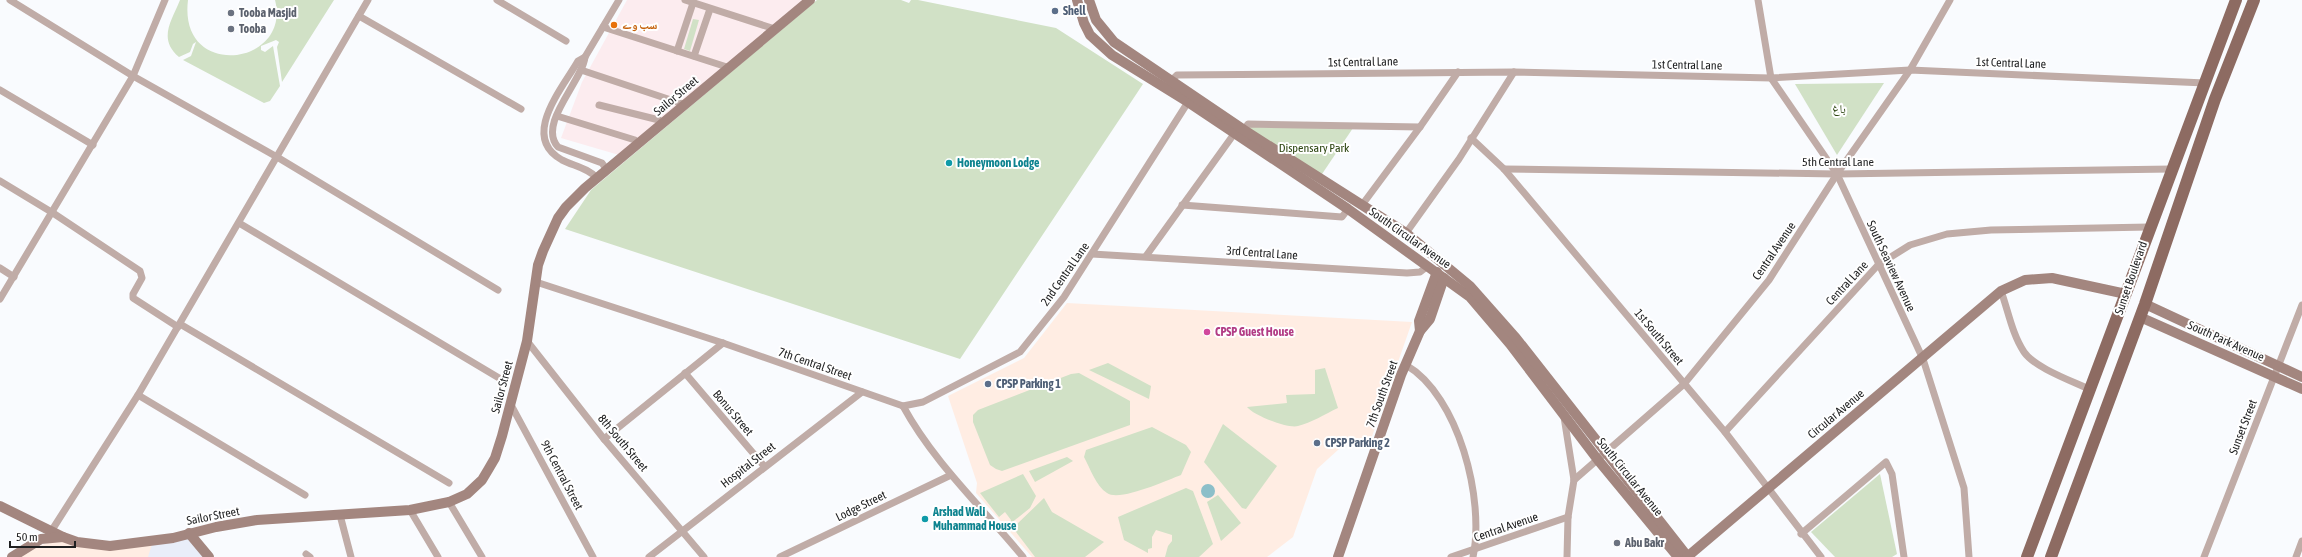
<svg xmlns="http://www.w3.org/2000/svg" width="2302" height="557" font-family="'Asap Condensed','Noto Naskh Arabic',sans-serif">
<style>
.commercial{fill:#fcecef}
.built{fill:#e9eef9}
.education{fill:#ffede3}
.green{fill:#d1e1c6}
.water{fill:#8cbfc9}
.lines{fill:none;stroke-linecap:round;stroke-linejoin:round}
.street{stroke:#c0aca7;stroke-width:7}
.secondary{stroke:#a3867f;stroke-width:10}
.primary{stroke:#8d6b62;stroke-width:12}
.service-dot{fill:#5c6f8a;stroke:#fff;stroke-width:1.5}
.worship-dot{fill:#6b7280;stroke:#fff;stroke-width:1.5}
.food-dot{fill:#e8710a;stroke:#fff;stroke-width:1.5}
.culture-dot{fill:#0f9aa8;stroke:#fff;stroke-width:1.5}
.hotel-dot{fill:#d1479c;stroke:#fff;stroke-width:1.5}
.labels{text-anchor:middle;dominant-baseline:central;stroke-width:4;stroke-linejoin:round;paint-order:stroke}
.service-label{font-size:12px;font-weight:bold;fill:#4e5e75;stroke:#fff;text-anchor:start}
.worship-label{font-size:12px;font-weight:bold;fill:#5b616d;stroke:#fff;text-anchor:start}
.food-label{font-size:12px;font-weight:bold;fill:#c56008;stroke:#fff;text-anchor:start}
.street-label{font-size:12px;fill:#1e1f20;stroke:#fff}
.park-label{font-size:12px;fill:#2b440f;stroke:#fff}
.culture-label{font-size:12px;font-weight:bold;fill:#0d838f;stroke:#fff;text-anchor:start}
.hotel-label{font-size:12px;font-weight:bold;fill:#b23c85;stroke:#fff;text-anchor:start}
</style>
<rect width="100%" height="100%" fill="#f9fbfe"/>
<path class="commercial" d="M627,0H803L619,155L561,138L582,82Z"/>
<path class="built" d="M189,533L210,557H142L146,542Z"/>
<g class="education">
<path d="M1067,303L1412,322L1369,445L1350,439L1317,469L1293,537L1267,557H1032L976,493L977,483L948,396L1024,358Z"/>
<path d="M63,537L77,542L153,541L148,557H19L29,550Z"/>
</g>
<g class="green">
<path d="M180,0H188C178,81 292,66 275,0H334L282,82L277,47L279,42L276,40L261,46V50L265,52L273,46L280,86L270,101L264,103L183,60L191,56L196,42L193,44L190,52L179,57C158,39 171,22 180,0Z"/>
<path d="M817,0H901L909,3L911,0H918L1056,28L1143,84L960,359L565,229L591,190Z"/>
<path d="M693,19L699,20L690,51L684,49Z"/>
<path d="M1884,83L1837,155L1795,84Z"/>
<path d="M1249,125L1353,128L1320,177L1245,130Z"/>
<path d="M1108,363L1151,386L1149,399L1089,370Z"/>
<path d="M1325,368L1338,408C1325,414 1311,423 1298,426C1288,429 1253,415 1247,407L1287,403L1286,395L1315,394V370Z"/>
<path d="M1079,373L1130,401V425L1002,471L996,469L990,465L973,422V415L978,410L1071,374Z"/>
<path d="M1223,424L1277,466L1246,509L1242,508L1204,462Z"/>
<path d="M1152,427L1186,445L1191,452L1181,475C1167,480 1120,502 1107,493C1096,486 1090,468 1084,457L1086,450Z"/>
<path d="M1067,457L1073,461L1035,482L1029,471Z"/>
<path d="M1023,474L1036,496L1030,508L1010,524L1011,520L1005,512L999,517L980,493Z"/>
<path d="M1880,474L1897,554L1892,557H1835L1811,532Z"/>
<path d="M1186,488L1193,491L1213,544L1199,557H1165L1168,546L1172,541V535L1156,530L1152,537V548L1148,549V553L1124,540L1118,517Z"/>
<path d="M1218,495L1241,523L1221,541L1207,502Z"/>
<path d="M1044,498L1052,512L1104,542L1085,557H1035L1013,528Z"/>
</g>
<circle class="water" cx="1208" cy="491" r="7"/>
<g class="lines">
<g class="street">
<path d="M10,0L133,76L165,0"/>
<path d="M497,0L566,41"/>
<path d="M685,0L775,29"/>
<path d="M1758,0L1771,78L1837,174L1923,359L1964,488L1969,557"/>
<path d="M359,16L521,109"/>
<path d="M603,27L730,68"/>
<path d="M677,51L693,3"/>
<path d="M694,56L710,9"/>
<path d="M585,57L578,61C562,89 520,137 562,160C574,166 588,168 597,178"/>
<path d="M581,70L686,105"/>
<path d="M1171,81L1177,75L1514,72L1771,78L1910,70L2205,83"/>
<path d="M0,90L93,145"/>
<path d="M599,105L659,120L663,124"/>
<path d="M557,116L635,140L638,144"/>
<path d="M1244,130L1248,124L1420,127"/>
<path d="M1471,138L1504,169L1725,432L1821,557"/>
<path d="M1504,169L1837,174L2172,169"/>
<path d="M607,170L602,163L558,147C537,124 582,82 585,57L619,0"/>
<path d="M0,181L53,213L140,271L142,278L133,294V298L178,327"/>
<path d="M1182,205L1342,217L1348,209"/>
<path d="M1362,205L1420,127L1458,72"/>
<path d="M239,223L499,378"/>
<path d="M1406,233L1459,159L1514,72"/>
<path d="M1092,254L1407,273L1420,272L1428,266"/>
<path d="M1146,256L1234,134"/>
<path d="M0,268L14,277"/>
<path d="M536,282L723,343L903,406C934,463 982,507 1023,557"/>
<path d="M2001,291C2008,310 2012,334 2024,352C2035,368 2072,381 2091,390"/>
<path d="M0,299L133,76L277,157L498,290"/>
<path d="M180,324L449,483"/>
<path d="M527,341L604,439L704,557"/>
<path d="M1406,365C1459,396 1485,500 1473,557"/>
<path d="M685,373L764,466"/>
<path d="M138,395L305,495"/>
<path d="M511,405L593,557"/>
<path d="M903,406L923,402L1020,352L1064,297L1190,99"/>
<path d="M1564,417L1574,480L1568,517L1567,557"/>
<path d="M1725,432L1878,265L1910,245L1947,234L1991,230L2149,227"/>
<path d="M604,439L723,343"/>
<path d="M1574,480L1684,384L1769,280L1837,174L1910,70L1950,0"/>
<path d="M449,502L482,557"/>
<path d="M410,510L438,557"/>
<path d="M340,515L351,557"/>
<path d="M52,530L138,395L368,0"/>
<path d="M1801,534L1886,462L1892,474L1904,557"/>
<path d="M306,554L310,557"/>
<path d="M649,557L862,392"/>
<path d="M780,557L951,475"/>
<path d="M1451,557L1568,517"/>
<path d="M2204,557L2302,305"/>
<path d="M2296,557L2302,541"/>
</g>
<g class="secondary">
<path d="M1077,0L1084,23L1090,35L1112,55L1188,102L1348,209L1470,297L1510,344L1598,460L1678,557"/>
<path d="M1089,0L1096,20L1114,42L1244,130L1406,233L1470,286L1516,338L1688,557"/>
<path d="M2145,304L2302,377"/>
<path d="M2140,317L2302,389"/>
<path d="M1420,331L1419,321L1437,272"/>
<path d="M0,506L63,537L77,542L110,546L173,538L216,527L257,520L410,510L449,502L467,494L482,480L488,470L495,458L502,436L527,341L538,265L543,251L558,218L566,207L585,188L810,0"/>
<path d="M189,533L209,557"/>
<path d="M12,557L41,539L63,537"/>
<path d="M1338,557L1401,375L1420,331L1430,319L1444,278"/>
<path d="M1687,557L2001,291L2025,280L2052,278L2126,294"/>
</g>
<g class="primary">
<path d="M2027,557L2236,0"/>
<path d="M2051,557L2145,304L2215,99L2254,0"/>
</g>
</g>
<g class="service-dot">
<circle cx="1055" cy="11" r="4"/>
<circle cx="988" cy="384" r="4"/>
<circle cx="1317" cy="443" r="4"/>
</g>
<g class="worship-dot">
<circle cx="231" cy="13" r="4"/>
<circle cx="231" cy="29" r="4"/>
<circle cx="1617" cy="543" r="4"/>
</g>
<circle class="food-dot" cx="614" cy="25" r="4"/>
<g class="culture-dot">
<circle cx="949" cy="163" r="4"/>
<circle cx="925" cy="519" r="4"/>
</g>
<circle class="hotel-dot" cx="1207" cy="332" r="4"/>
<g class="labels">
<g class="service-label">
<text x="1063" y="11">Shell</text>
<text x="996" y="384">CPSP Parking 1</text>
<text x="1325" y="443">CPSP Parking 2</text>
</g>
<g class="worship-label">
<text x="239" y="13">Tooba Masjid</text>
<text x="239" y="29">Tooba</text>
<text x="1625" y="543">Abu Bakr</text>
</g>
<g class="food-label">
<text x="622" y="25">سب وے</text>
</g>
<g class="street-label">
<text transform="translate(1363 62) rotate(-1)">1st Central Lane</text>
<text transform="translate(2011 63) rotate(2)">1st Central Lane</text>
<text transform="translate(1687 65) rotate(1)">1st Central Lane</text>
<text transform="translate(676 96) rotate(-40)">Sailor Street</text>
<text x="1838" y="162">5th Central Lane</text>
<text transform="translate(1410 238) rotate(35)">South Circular Avenue</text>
<text transform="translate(1774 251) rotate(-56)">Central Avenue</text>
<text transform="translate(1262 253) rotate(4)">3rd Central Lane</text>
<text transform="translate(1891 266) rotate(65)">South Seaview Avenue</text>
<text transform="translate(1065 274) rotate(-55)">2nd Central Lane</text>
<text transform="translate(2131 278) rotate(-71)">Sunset Boulevard</text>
<text transform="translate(1847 283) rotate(-47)">Central Lane</text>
<text transform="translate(1659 337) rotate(50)">1st South Street</text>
<text transform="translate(2226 341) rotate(24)">South Park Avenue</text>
<text transform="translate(815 364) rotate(19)">7th Central Street</text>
<text transform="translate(502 387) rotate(-75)">Sailor Street</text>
<text transform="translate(1382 394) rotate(-70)">7th South Street</text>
<text transform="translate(733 413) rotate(50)">Bonus Street</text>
<text transform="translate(1836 414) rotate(-40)">Circular Avenue</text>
<text transform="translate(2243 427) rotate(-69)">Sunset Street</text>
<text transform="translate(623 443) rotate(50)">8th South Street</text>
<text transform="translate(748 465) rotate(-38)">Hospital Street</text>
<text transform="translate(562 475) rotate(62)">9th Central Street</text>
<text transform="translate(1630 477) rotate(51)">South Circular Avenue</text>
<text transform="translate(861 506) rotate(-26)">Lodge Street</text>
<text transform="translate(213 516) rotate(-11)">Sailor Street</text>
<text transform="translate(1506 527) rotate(-19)">Central Avenue</text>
</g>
<g class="park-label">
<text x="1839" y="109">باغ</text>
<text x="1314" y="148">Dispensary Park</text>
</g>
<g class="culture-label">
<text x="957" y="163">Honeymoon Lodge</text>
<text x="933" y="512">Arshad Wali<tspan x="933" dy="14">Muhammad House</tspan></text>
</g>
<g class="hotel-label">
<text x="1215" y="332">CPSP Guest House</text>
</g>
</g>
<path d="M10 541v6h65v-6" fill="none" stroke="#1e1f20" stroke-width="2"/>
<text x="16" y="541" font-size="12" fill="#1e1f20" stroke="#ffffff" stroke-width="3" paint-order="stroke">50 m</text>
</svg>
